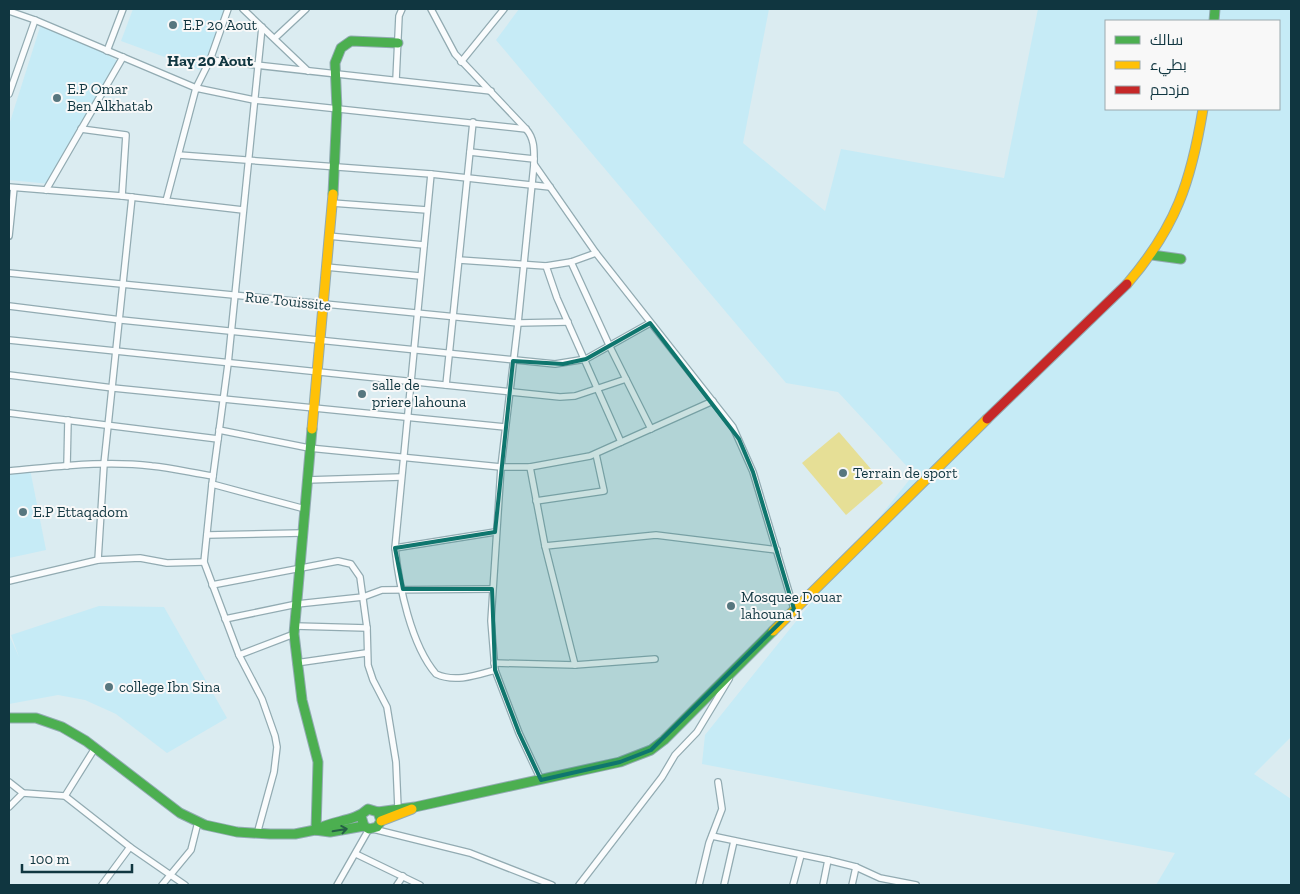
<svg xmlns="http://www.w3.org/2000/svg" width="1300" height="894" font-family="'Zilla Slab',Cairo,serif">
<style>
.built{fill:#c6ebf6;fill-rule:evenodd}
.green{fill:#e6df96}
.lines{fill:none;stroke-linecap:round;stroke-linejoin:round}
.street-casing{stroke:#92abb2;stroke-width:8}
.fast-casing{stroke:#92abb2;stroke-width:11}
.slow-casing{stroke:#92abb2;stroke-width:11}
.jam-casing{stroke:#92abb2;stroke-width:11}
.street{stroke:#fafcfd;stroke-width:5.5}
.fast{stroke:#4caf50;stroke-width:9}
.slow{stroke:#ffc107;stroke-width:9}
.jam{stroke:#c62828;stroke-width:9}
.oneway{stroke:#256046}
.marked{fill:#0f766e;fill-opacity:0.2;stroke:#0f766e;stroke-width:4;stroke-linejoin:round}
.poi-dot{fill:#57767e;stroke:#f8f8f8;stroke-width:2}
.labels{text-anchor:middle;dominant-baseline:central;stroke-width:4;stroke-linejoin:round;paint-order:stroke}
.poi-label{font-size:15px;fill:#103640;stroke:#f8f8f8;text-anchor:start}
.street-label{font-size:15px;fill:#103640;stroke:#f8f8f8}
.neighbourhood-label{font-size:16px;font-weight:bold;fill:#103640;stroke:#f8f8f8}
</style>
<rect width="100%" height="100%" fill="#dbecf1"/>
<g class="built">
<path d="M133,9H226L203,71L121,41Z"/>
<path d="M519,9H769L743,143L825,211L841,149L1004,178L1038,9H1291V737L1254,774L1291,799V885H1156L1175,853L702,764L705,735L914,474L838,392L786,383L496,40ZM1106,21H1279V109H1106Z"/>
<path d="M41,24L66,32L118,61L50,184L9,180V125Z"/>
<path d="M30,469L46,550L9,558V474Z"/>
<path d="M99,606L164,607L227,718L167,753L116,714L85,700L58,695L9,704V635L19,657L11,635Z"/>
</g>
<path class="green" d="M839,432L883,483L846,515L802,463Z"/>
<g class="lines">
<defs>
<g id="street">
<path d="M243,9L308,71"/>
<path d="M431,9L455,54L526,129C535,139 534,151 534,164L518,323L501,467L491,621L495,670L519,733L541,780"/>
<path d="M9,11L35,20L196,88L210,60L228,9"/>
<path d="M275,38L306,9"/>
<path d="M107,51L123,9"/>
<path d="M210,60L491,91"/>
<path d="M461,62L504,9"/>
<path d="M396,80L399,16L402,9"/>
<path d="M9,94L35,20"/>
<path d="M81,129L126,135L122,196"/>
<path d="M470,152L534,159"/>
<path d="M179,155L431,174L550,187"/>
<path d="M534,164L596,253L733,427L753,472L794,609"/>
<path d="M431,174L395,548C399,586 411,645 436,674C455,683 477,675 495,670"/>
<path d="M9,187L122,196L243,210"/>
<path d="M46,190L123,57"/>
<path d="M166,201L196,88L254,100L526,129"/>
<path d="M332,203L427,210"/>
<path d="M9,236L14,188"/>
<path d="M328,236L424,245"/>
<path d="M459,260L546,266L571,262L596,253"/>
<path d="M571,262L610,347L651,429"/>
<path d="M546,266L557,298L621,442"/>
<path d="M326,267L420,276"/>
<path d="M9,273L518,323L568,322"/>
<path d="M9,306L121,320L555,364L586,359L650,323"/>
<path d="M9,340L560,397L575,396L626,379"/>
<path d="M9,375L113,388L505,427"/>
<path d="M446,385L473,122"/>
<path d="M9,413L218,439"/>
<path d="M219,430L309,448L501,467H530L590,456L713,401"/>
<path d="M67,466L68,420"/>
<path d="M530,467L545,546L575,665"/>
<path d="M9,471C56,467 104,460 152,466C172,468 193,473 213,476"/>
<path d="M307,480L401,477"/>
<path d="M212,484L305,509"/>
<path d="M536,501L604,491L596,454"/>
<path d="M207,535L302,533"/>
<path d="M545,546L656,535L777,550"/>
<path d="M395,548L495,532"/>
<path d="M98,560L104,464L132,197"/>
<path d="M9,581L98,560L140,558L167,563L204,562"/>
<path d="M212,585L338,561L351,564L360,577L367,628L368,665L373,680L387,707L396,762L398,808"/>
<path d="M225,619L297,604L363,597L382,590L492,589"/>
<path d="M295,626L367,628"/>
<path d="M239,655L294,634"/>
<path d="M296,663L366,653"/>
<path d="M494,663L575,665L655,659"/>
<path d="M9,782L23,793L65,796L130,847L185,885"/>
<path d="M65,796L95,748"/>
<path d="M9,807L23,793"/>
<path d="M373,829L470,853L552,885"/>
<path d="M257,834L274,772L277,747L275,736L262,699L239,655L204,562L212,484L228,364L262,27"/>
<path d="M712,836L828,860"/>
<path d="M356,854L420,885"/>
<path d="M102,885L130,847"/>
<path d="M162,885L191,850L198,822"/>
<path d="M337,885L369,829"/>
<path d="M397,885L403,876"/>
<path d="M579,885L662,777L675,755L697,732L729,679"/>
<path d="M699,885L709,843L722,809L718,782"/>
<path d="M724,885L734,841"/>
<path d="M793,885L801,855"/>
<path d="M823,885L828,860L856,867L880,878L916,885"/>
<path d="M852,885L856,867"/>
</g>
<g id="fast">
<path d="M1214,21L1215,9"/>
<path d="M333,194L337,109L335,63L341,48L351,41L398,43"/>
<path d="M1152,255L1181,259"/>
<path d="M312,429L294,634L302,700L318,762L316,830"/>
<path d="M9,718H36L62,727L86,741L180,813L205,825L237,832L270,834H295L315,830L330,832L364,826"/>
<path d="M378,812L415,807L620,762L651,750L664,740L773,631"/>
<path d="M316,830C332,820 355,822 368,809L378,812L381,821L377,827L369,829L364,826L361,816"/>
</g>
<g id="slow">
<path d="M1127,284C1176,227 1191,182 1203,109"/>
<path d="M312,429L333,194"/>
<path d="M773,631L987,419"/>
<path d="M381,821L412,809"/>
</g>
<path id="jam" d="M987,419L1127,284"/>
</defs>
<use href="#street" class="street-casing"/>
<use href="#fast" class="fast-casing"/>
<use href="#slow" class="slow-casing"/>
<use href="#jam" class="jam-casing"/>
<use href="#street" class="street"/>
<use href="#fast" class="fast"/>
<use href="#slow" class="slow"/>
<use href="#jam" class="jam"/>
</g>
<defs><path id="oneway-shaft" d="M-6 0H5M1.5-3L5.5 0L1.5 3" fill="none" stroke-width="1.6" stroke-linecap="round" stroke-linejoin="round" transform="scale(1.25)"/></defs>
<use class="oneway" href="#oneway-shaft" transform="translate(340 830) rotate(-10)"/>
<path class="marked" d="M650,323L739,439L753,472L794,609L651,750L620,762L541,780L519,733L495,670L492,589H403L395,548L495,532L513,361L563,364L586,359Z"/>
<g class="poi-dot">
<circle cx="173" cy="25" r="5"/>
<circle cx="57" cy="98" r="5"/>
<circle cx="362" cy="394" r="5"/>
<circle cx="843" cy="473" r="5"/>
<circle cx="23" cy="512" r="5"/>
<circle cx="731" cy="606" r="5"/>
<circle cx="109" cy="687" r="5"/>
</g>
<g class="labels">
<g class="poi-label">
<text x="183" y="25">E.P 20 Aout</text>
<text x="67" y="89">E.P Omar<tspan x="67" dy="17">Ben Alkhatab</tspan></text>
<text x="372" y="385">salle de<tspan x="372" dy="17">priere lahouna</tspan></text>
<text x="853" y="473">Terrain de sport</text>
<text x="33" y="512">E.P Ettaqadom</text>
<text x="741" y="597">Mosquee Douar<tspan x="741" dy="17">lahouna 1</tspan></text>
<text x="119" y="687">college Ibn Sina</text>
</g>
<g class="street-label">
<text transform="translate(288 301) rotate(6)">Rue Touissite</text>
</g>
<g class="neighbourhood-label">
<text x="210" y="60">Hay 20 Aout</text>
</g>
</g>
<rect width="1300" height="894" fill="none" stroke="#103640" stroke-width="20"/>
<rect x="1105" y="20" width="175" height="90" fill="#f8f8f8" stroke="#9baaae"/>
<rect x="1115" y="36" width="25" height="8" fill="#4caf50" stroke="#9baaae"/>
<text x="1150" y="45" font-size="15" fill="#103640">سالك</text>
<rect x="1115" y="61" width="25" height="8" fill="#ffc107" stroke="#9baaae"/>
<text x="1150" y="70" font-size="15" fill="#103640">بطيء</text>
<rect x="1115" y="86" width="25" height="8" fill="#c62828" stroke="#9baaae"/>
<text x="1150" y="95" font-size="15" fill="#103640">مزدحم</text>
<path d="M22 864v8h110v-8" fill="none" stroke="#103640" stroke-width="2.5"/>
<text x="30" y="864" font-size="15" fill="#103640" stroke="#f8f8f8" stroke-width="4" paint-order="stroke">100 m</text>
</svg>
